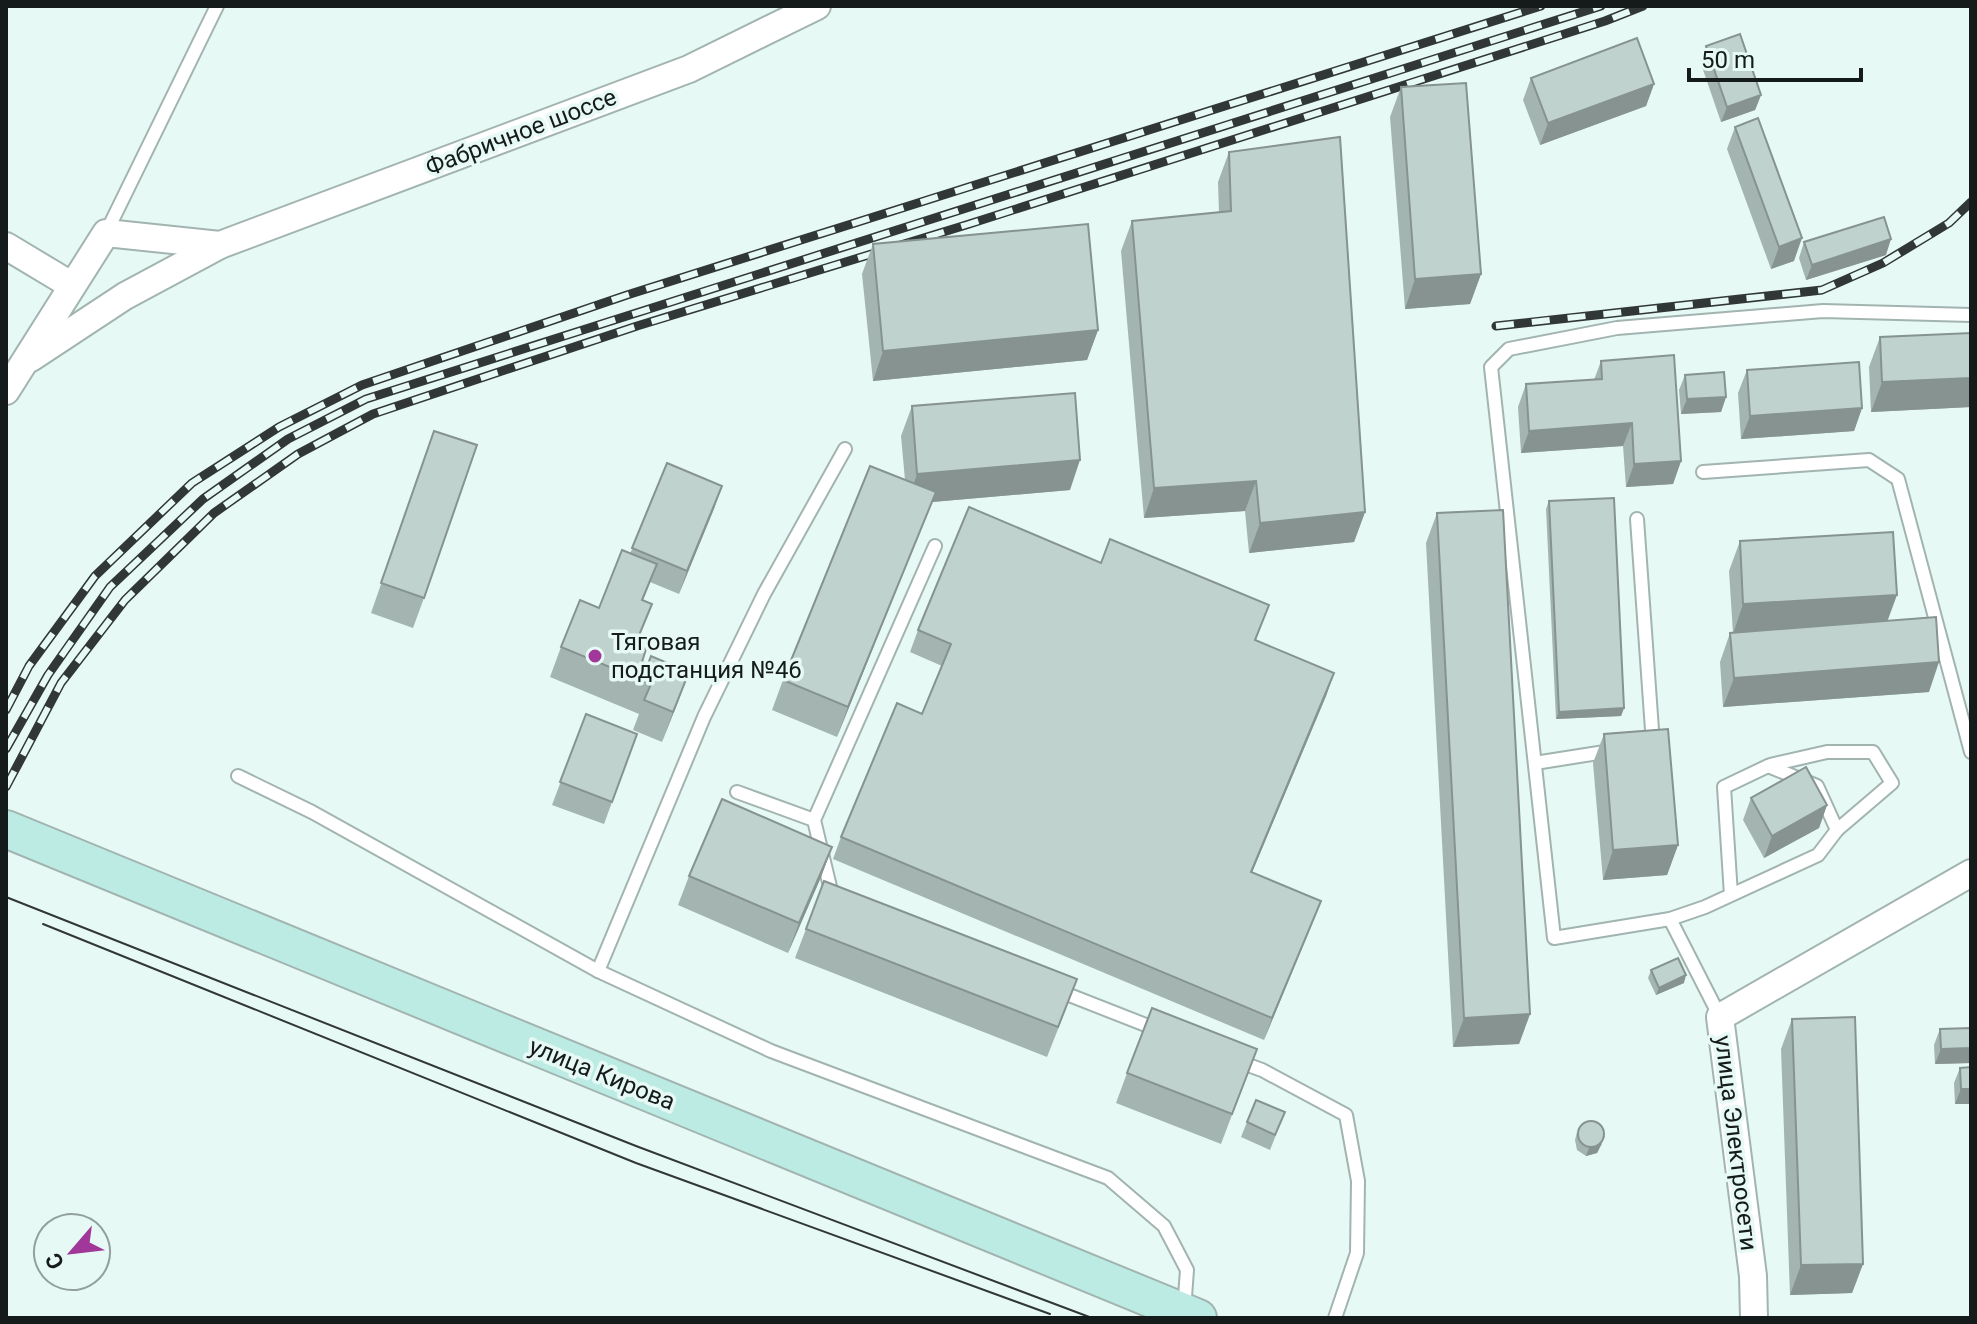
<svg xmlns="http://www.w3.org/2000/svg" width="1977" height="1324" font-family="Roboto,sans-serif">
<style>
.lines{fill:none;stroke-linecap:round;stroke-linejoin:round}
.service-casing{stroke:#a2b4b0;stroke-width:16}
.minor-casing{stroke:#a2b4b0;stroke-width:30}
.secondary-casing{stroke:#a2b4b0;stroke-width:40}
.service{stroke:#fff;stroke-width:12}
.minor{stroke:#fff;stroke-width:26}
.secondary{stroke:#bcebe4;stroke-width:36}
.tram{stroke:#303736;stroke-width:2}
.rail-casing{stroke:#303736;stroke-width:9}
.rail{stroke:#e6f9f5;stroke-width:6;stroke-dasharray:18;stroke-linecap:butt}
.wall{fill:#a4b5b1}
.shaded-wall{fill:#869390}
.building{fill:#bfd2ce;stroke:#869390;stroke-width:2}
.poi-dot{fill:#a03799;stroke:#e6f9f5;stroke-width:3}
.labels{text-anchor:middle;dominant-baseline:central;stroke-width:7;stroke-linejoin:round;paint-order:stroke}
.street-label{font-size:24px;fill:#151b1a;stroke:#e6f9f5}
.poi-label{font-size:24px;fill:#151b1a;stroke:#e6f9f5;text-anchor:start}
</style>
<rect width="100%" height="100%" fill="#e6f9f5"/>
<g class="lines">
<defs>
<g id="service">
<path d="M106,233L217,6"/>
<path d="M1703,472L1869,460L1898,479L1971,752"/>
<path d="M1637,519L1653,744"/>
<path d="M1535,763L1611,751"/>
<path d="M1770,765L1827,752H1873L1892,783L1837,830"/>
<path d="M238,776L312,812L598,971L771,1051L1108,1178L1164,1226L1187,1270L1184,1310"/>
<path d="M737,792L814,820"/>
<path d="M832,895L814,820L935,546"/>
<path d="M1670,919L1705,907L1818,855L1837,830L1817,786L1768,766L1724,787L1731,895"/>
<path d="M598,971L704,717L764,594L845,449"/>
<path d="M1059,991L1161,1031"/>
<path d="M1720,1017L1670,919L1554,938L1491,367L1509,349L1617,328L1823,311L1971,315"/>
<path d="M1237,1061L1262,1070L1346,1115L1358,1181L1357,1253L1335,1318"/>
</g>
<g id="minor">
<path d="M6,246L71,285"/>
<path d="M31,358L125,296L220,245"/>
<path d="M6,391L106,233L220,245L689,69L817,6"/>
<path d="M1754,1318L1753,1276L1720,1017L1971,873"/>
</g>
<path id="secondary" d="M6,829L1198,1318"/>
</defs>
<use href="#service" class="service-casing"/>
<use href="#minor" class="minor-casing"/>
<use href="#secondary" class="secondary-casing"/>
<use href="#service" class="service"/>
<use href="#minor" class="minor"/>
<use href="#secondary" class="secondary"/>
<g class="tram">
<path d="M6,897L636,1146L1092,1318"/>
<path d="M43,924L636,1163L1050,1314"/>
</g>
<defs>
<g id="rail">
<path d="M1496,326L1822,290L1883,263L1949,223L1971,202"/>
<path d="M6,710L29,666L95,576L192,483L279,427L362,385L627,295L1541,6"/>
<path d="M6,749L48,675L110,587L203,499L288,439L366,399L1601,6"/>
<path d="M6,787L61,683L125,600L214,513L298,454L373,414L637,326L966,225L1605,21L1643,6"/>
</g>
</defs>
<use href="#rail" class="rail-casing"/>
<use href="#rail" class="rail"/>
</g>
<g class="wall">
<path d="M1706,46L1761,95L1755,110L1721,122L1700,61Z"/>
<path d="M1531,78L1654,84L1646,106L1540,145L1523,100Z"/>
<path d="M1401,87L1481,274L1470,304L1405,309L1390,117Z"/>
<path d="M1735,127L1794,261L1771,269L1727,149Z"/>
<path d="M1229,152L1365,512L1354,542L1249,553L1245,511L1144,518L1121,251L1132,221L1219,213L1218,182Z"/>
<path d="M1804,242L1886,255L1806,280L1799,258Z"/>
<path d="M873,244L1098,330L1087,360L873,381L862,274Z"/>
<path d="M1971,333V407L1871,412L1869,367L1880,337Z"/>
<path d="M1601,361L1681,461L1673,484L1626,487L1623,446L1521,453L1518,407L1526,384L1594,380Z"/>
<path d="M1747,370L1862,408L1854,431L1741,439L1738,393Z"/>
<path d="M1685,375L1726,397L1721,412L1681,414L1679,390Z"/>
<path d="M912,406L1070,490L932,502L837,737L772,710L783,680L905,480L901,436Z"/>
<path d="M424,460V598L413,628L371,613Z"/>
<path d="M667,463L722,486L679,594L650,582L643,600L636,645L642,662L648,664L689,672L662,742L633,730L639,714L550,677L561,647L599,608L630,554Z"/>
<path d="M1549,501L1624,708L1621,716L1556,719L1546,509Z"/>
<path d="M1437,513L1530,1014L1519,1044L1453,1047L1426,543Z"/>
<path d="M1740,541L1929,692L1723,707L1720,662L1730,633H1733L1729,571Z"/>
<path d="M1101,563L1269,605L1256,640L1334,673L1326,696L1252,872L1321,901L1264,1040L833,859L841,837L922,714L942,666L910,652L918,630Z"/>
<path d="M586,714L637,734L604,824L552,805Z"/>
<path d="M1604,734L1678,845L1667,875L1603,880L1593,763Z"/>
<path d="M1751,798L1827,805L1819,828L1764,858L1743,820Z"/>
<path d="M832,847L821,877L788,953L678,905L689,876Z"/>
<path d="M806,929L1066,1009L1047,1057L795,958Z"/>
<path d="M1651,970L1684,983L1656,995L1648,978Z"/>
<path d="M1792,1019L1863,1264L1852,1293L1790,1295L1781,1049Z"/>
<path d="M1971,1028V1063L1935,1064L1934,1045L1940,1029Z"/>
<path d="M1257,1049L1221,1144L1116,1103L1127,1073Z"/>
<path d="M1971,1067V1104H1955L1954,1083L1960,1068Z"/>
<path d="M1285,1112L1270,1150L1241,1137L1247,1122Z"/>
<path d="M1577,1132L1602,1144L1597,1153L1586,1156L1577,1150L1575,1140Z"/>
</g>
<g class="shaded-wall">
<path d="M1654,84L1646,106L1540,145L1548,123Z"/>
<path d="M1761,95L1755,110L1721,122L1727,107Z"/>
<path d="M1802,238L1794,261L1771,269L1779,247Z"/>
<path d="M1891,239L1886,255L1806,280L1812,265Z"/>
<path d="M1481,274L1470,304L1405,309L1415,279Z"/>
<path d="M1098,330L1087,360L873,381L883,351Z"/>
<path d="M1971,378V407L1871,412L1882,382Z"/>
<path d="M1726,397L1721,412L1681,414L1687,399Z"/>
<path d="M1862,408L1854,431L1741,439L1750,416Z"/>
<path d="M1632,423L1623,446L1521,453L1529,431Z"/>
<path d="M1080,460L1070,490L932,502L837,737L848,707L907,504L917,474Z"/>
<path d="M1681,461L1673,484L1626,487L1634,464Z"/>
<path d="M1256,481L1245,511L1144,518L1154,488Z"/>
<path d="M722,486L714,509L679,594L687,571Z"/>
<path d="M1365,512L1354,542L1249,553L1260,523Z"/>
<path d="M1897,595L1886,625L1733,634L1743,604Z"/>
<path d="M1939,662L1929,692L1723,707L1734,678Z"/>
<path d="M689,672L678,702L662,742L673,712Z"/>
<path d="M1334,673L1326,696L1243,894L1251,872Z"/>
<path d="M1624,708L1621,716L1556,719L1559,712Z"/>
<path d="M1827,805L1819,828L1764,858L1772,836Z"/>
<path d="M1678,845L1667,875L1603,880L1613,850Z"/>
<path d="M832,847L821,877L788,953L799,923Z"/>
<path d="M1321,901L1312,924L1264,1040L1272,1018Z"/>
<path d="M1686,975L1684,983L1656,995L1659,988Z"/>
<path d="M1530,1014L1519,1044L1453,1047L1464,1018Z"/>
<path d="M1971,1048V1063L1935,1064L1941,1049Z"/>
<path d="M1961,1089H1971V1104H1955Z"/>
<path d="M1605,1136L1597,1153L1586,1156L1589,1148Z"/>
<path d="M1863,1264L1852,1293L1790,1295L1801,1265Z"/>
</g>
<g class="building">
<path d="M1740,34L1761,95L1727,107L1706,46Z"/>
<path d="M1637,38L1654,84L1548,123L1531,78Z"/>
<path d="M1466,83L1481,274L1415,279L1401,87Z"/>
<path d="M1758,118L1802,238L1779,247L1735,127Z"/>
<path d="M1340,137L1365,512L1260,523L1256,481L1154,488L1132,221L1231,211L1229,152Z"/>
<path d="M1884,217L1891,239L1812,265L1804,242Z"/>
<path d="M1088,224L1098,330L883,351L873,244Z"/>
<path d="M1971,333V378L1882,382L1880,337Z"/>
<path d="M1674,355L1681,461L1634,464L1632,423L1529,431L1526,384L1602,379L1601,361Z"/>
<path d="M1859,362L1862,408L1750,416L1747,370Z"/>
<path d="M1724,372L1726,397L1687,399L1685,375Z"/>
<path d="M1075,393L1080,460L917,474L912,406Z"/>
<path d="M434,431L477,445L424,598L381,583Z"/>
<path d="M667,463L722,486L687,571L632,548Z"/>
<path d="M870,466L936,492L848,707L783,680Z"/>
<path d="M1614,498L1624,708L1559,712L1549,501Z"/>
<path d="M969,507L1101,563L1110,539L1269,605L1255,640L1334,673L1251,872L1321,901L1272,1018L841,837L897,703L922,714L951,644L918,630Z"/>
<path d="M1503,510L1530,1014L1464,1018L1437,513Z"/>
<path d="M1893,532L1897,595L1743,604L1740,541Z"/>
<path d="M622,550L657,564L642,600L652,604L635,645L646,649L642,662L648,664L651,656L689,672L673,712L644,700L651,684L561,647L580,600L599,608Z"/>
<path d="M1936,617L1939,662L1734,678L1730,633Z"/>
<path d="M586,714L637,734L612,802L560,782Z"/>
<path d="M1668,729L1678,845L1613,850L1604,734Z"/>
<path d="M1806,767L1827,805L1772,836L1751,798Z"/>
<path d="M722,799L832,847L799,923L689,876Z"/>
<path d="M824,881L1077,979L1058,1027L806,929Z"/>
<path d="M1678,958L1686,975L1659,988L1651,970Z"/>
<path d="M1152,1008L1257,1049L1232,1114L1127,1073Z"/>
<path d="M1855,1017L1863,1264L1801,1265L1792,1019Z"/>
<path d="M1971,1028V1048L1941,1049L1940,1029Z"/>
<path d="M1971,1067V1089H1961L1960,1068Z"/>
<path d="M1256,1100L1285,1112L1275,1135L1247,1122Z"/>
<circle cx="1591" cy="1134" r="13"/>
</g>
<circle class="poi-dot" cx="595" cy="656" r="8"/>
<g class="labels">
<g class="street-label">
<text transform="translate(521 132) rotate(-21)">Фабричное шоссе</text>
<text transform="translate(602 1074) rotate(22)">улица Кирова</text>
<text transform="translate(1736 1143) rotate(83)">улица Электросети</text>
</g>
<g class="poi-label">
<text x="611" y="642">Тяговая<tspan x="611" dy="28">подстанция №46</tspan></text>
</g>
</g>
<rect width="1977" height="1324" fill="none" stroke="#151b1a" stroke-width="16"/>
<g transform="translate(72 1252) rotate(242)"><circle r="38" fill="#e6f9f5" stroke="#92a09d" stroke-width="2"/>
<path d="M0-6L14 30L0 20L-14 30Z" fill="#a03799"/>
<text y="-12" font-size="22" font-weight="bold" text-anchor="middle" fill="#151b1a">С</text>
</g>
<path d="M1689 68v12h172v-12" fill="none" stroke="#151b1a" stroke-width="4"/>
<text x="1701" y="68" font-size="24" fill="#151b1a" stroke="#e6f9f5" stroke-width="6" paint-order="stroke">50 m</text>
</svg>
